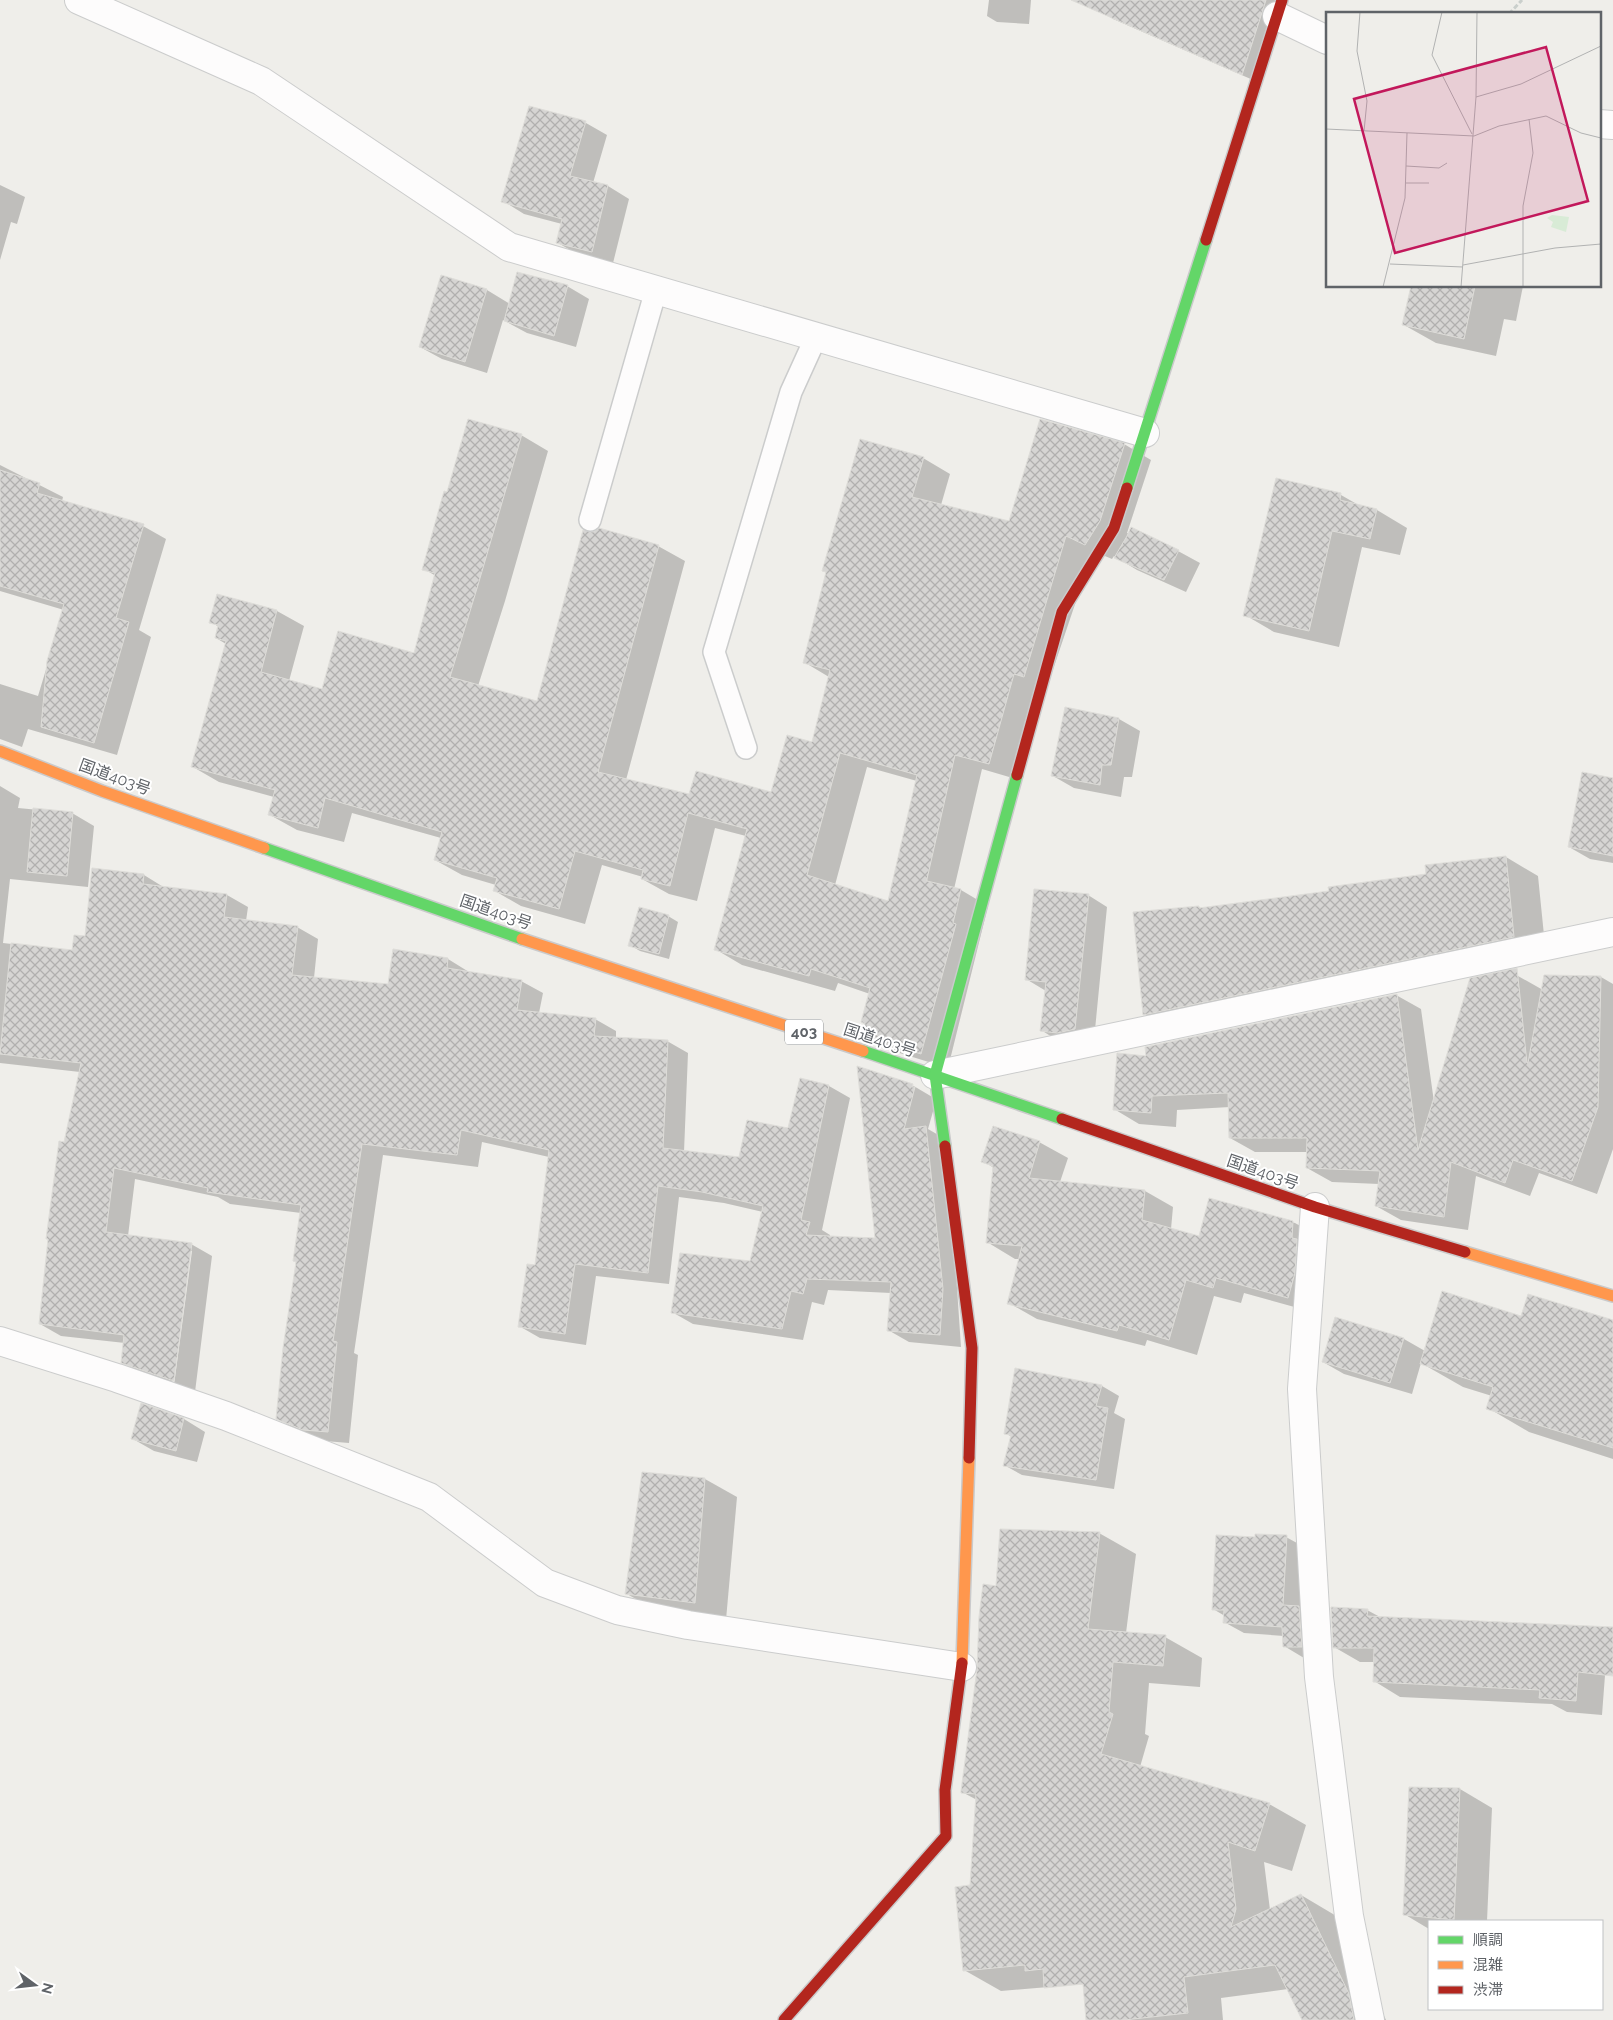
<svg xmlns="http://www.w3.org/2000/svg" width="1613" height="2020" font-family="Raleway,'Noto Sans JP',sans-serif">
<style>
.shadow{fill:#0003;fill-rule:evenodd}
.building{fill:url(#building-cross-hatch);stroke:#deddd9;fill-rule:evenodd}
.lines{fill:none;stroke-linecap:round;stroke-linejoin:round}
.lane-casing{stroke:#cbcccc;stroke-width:24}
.street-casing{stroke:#cbcccc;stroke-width:30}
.fast-casing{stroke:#cacacb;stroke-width:14}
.slow-casing{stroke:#cacacb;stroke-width:14}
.jam-casing{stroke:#cacacb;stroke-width:14}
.path{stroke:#cacfcc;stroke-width:3;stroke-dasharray:5 2.5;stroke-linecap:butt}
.lane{stroke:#fdfcfc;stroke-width:21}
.street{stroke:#fdfcfc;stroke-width:28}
.fast{stroke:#63d668;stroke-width:11}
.slow{stroke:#ff974d;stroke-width:11}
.jam{stroke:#b3261e;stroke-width:11}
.labels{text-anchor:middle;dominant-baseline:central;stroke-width:4;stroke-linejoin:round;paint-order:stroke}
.shield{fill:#fff;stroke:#8f9295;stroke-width:1}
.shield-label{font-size:15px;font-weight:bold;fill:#5f6368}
.street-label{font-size:16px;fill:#5f6368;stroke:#fff}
.inset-road{fill:none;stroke:#b1b2b2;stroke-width:1}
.view{fill:#c2185b;fill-opacity:0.15;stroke:#c2185b;stroke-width:2.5}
.inset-edge{fill:none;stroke:#5f6368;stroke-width:2.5}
</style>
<defs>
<pattern id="building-cross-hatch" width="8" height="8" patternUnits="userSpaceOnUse" patternTransform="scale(1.25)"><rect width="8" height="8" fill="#d6d5d3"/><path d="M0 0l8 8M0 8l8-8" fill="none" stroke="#b1b0af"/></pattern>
</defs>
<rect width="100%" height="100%" fill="#efeeea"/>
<g class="shadow">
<path d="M989,0H1031L1029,24L997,22L987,16Z"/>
<path d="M1106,0H1279L1253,80L1113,19L1102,12Z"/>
<path d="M530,107L586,123L607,135L593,183L608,186L629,199L613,263L579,255L558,243L562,224L524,214L503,201Z"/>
<path d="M0,185L25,197L17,224L11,222L0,260Z"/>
<path d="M442,276L487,290L510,304L567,286L589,299L576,347L527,333L503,320L487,373L442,359L420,347Z"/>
<path d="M1412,286H1523L1516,321L1504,319L1496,356L1436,343L1404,325Z"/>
<path d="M521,435L548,451L505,601L478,686L538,702L658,546L685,561L626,780L690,795L772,793L813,743L829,677L804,662L827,573L824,571L923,458L950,474L941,505L1010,523L1124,444L1151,460L1127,533L1178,551L1200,563L1186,592L1137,570L1114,556L1112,559L1093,551L1016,779L982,769L954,889L961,890L988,906L948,1068L890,1050L864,1034L870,994L838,983L835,991L742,965L715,949L746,836L715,828L697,901L669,894L642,879L643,877L602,865L585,924L521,906L495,891L496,885L462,875L435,860L441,838L352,813L344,842L297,830L270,815L274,797L219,782L193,767L226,644L216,638L219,627L211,622L218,595L277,611L304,626L289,681L322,691L415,654L436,576L424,569L448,493ZM867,767L917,781L889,902L835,885Z"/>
<path d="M0,465L63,497L62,501L143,526L166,539L139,630L151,637L117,755L28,729L22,747L0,739V684L38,696L64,610L0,591Z"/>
<path d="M1277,480L1341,495L1362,507L1377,510L1407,528L1400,555L1362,547L1339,647L1274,632L1245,615Z"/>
<path d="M1066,709L1119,719L1140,731L1132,777H1124L1121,797L1074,788L1053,776Z"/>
<path d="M1613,779V863L1590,859L1569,847Z"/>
<path d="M0,786L20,798L18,808L72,813L94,826L88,887L10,879L3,943L73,951L144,875L165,888L227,895L248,907L246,921L297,927L318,939L314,978L389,985L394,951L448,959L469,972L521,981L543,993L539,1013L595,1019L616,1031V1039L667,1041L688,1053L684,1152L740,1159L789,1130L801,1079L829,1086L850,1098L822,1230L830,1235V1238L877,1240L859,1068L912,1085L934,1098L936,1101L928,1129L947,1140L961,1347L909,1342L888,1330L891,1293L828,1290L824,1305L812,1302L803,1340L693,1324L672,1312L751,1263L763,1212L724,1203L679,1197L669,1284L596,1276L586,1345L540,1338L519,1326L536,1266L549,1157L482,1142L478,1167L383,1155L354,1353L358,1355L349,1443L325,1441L298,1431L277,1418L298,1263L301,1213L230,1204L218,1197L135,1179L128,1236L191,1244L212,1256L195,1392L174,1385L192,1251H189L172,1384L143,1374L122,1362L125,1343L61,1336L40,1324L50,1240L65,1144L80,1072L0,1063Z"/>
<path d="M1506,857L1538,876L1546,955L1176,1033L1144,1014L1199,907L1202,909L1330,892L1427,875L1426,866Z"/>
<path d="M1088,895L1107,907L1094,1040L1060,1042L1041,1030L1046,991L1026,979Z"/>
<path d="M668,916L678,922L669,959L640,951L630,945Z"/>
<path d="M1518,976L1543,990L1601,977L1613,984V1149L1597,1194L1539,1173L1530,1196L1476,1176L1468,1230L1401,1220L1376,1206L1379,1184L1332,1182L1307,1168V1152H1255L1230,1138V1107L1177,1110L1176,1127L1139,1124L1114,1109L1148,1057L1396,995L1421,1009L1434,1102Z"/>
<path d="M1039,1142L1068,1158L1060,1182L1145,1191L1173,1207L1171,1229L1200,1238L1210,1200L1295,1223L1324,1239L1316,1313L1244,1293L1241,1303L1214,1296L1197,1355L1147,1340L1145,1346L1037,1319L1009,1303L1020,1259H1015L987,1242L994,1168L983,1161Z"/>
<path d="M1522,1317L1613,1322V1459L1529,1432L1488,1408L1492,1396L1463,1387L1421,1363L1412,1394L1344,1374L1323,1362L1336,1318L1404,1339L1425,1351Z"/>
<path d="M1102,1386L1119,1396L1114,1413L1125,1419L1114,1489L1022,1475L1004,1465L1012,1437L1005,1433Z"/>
<path d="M142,1405L184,1419L205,1432L197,1462L154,1451L133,1439Z"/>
<path d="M705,1479L737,1497L726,1620L659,1612L627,1594Z"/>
<path d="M1099,1533L1136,1554L1126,1633L1165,1637L1202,1658L1200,1687L1149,1683L1145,1734L1149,1736L1140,1767L1269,1804L1306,1825L1292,1871L1264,1862L1270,1910L1301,1895L1338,1917L1386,2020H1303L1288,1989L1221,1998L1223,2020H1089L1084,1984L1001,1991L964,1970L977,1800L962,1792L997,1587Z"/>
<path d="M1286,1537L1306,1548L1321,1658H1304L1284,1646V1636L1244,1633L1224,1622L1225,1616L1213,1609L1256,1538Z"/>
<path d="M1367,1610L1380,1617L1606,1662L1602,1715L1567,1712L1552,1704L1400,1697L1374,1681L1375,1662H1360L1334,1647Z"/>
<path d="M1460,1789L1492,1808L1487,1921H1429V1929L1404,1914Z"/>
</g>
<g class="building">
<path d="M1071,0H1266L1242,75Z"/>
<path d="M529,106L586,121L570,176L608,185L592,252L556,243L562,219L501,202Z"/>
<path d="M517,272L568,285L554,336L504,321Z"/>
<path d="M441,275L487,289L465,362L419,347Z"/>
<path d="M1411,286H1475L1464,339L1402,325Z"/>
<path d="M468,419L522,434L478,585L450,677L537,701L583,530L593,532L599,528L659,545L598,772L689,794L696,771L771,792L787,735L812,742L830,670L803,663L826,572L822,571L860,439L924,457L912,497L1009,521L1040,419L1125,443L1100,521L1085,545L1066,536L1024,677L1014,674L989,764L955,755L927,879V881L961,889L953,923L956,924L921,1054L862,1035L865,1024L861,1022L870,988L811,969L809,976L714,950L747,829L688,813L670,886L641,879L643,870L575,851L559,909L493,891L497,878L434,860L442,832L325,798L318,828L268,815L275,790L191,767L226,641L215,638L218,625L209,623L217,594L277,610L261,672L322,689L338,631L414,653L435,573L422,570L444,491L447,492ZM840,753L917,775L888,901L807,875Z"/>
<path d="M0,470L40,483L37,493L144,524L116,618L129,622L94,743L41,727L47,661L64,604L0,586Z"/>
<path d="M1276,478L1341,493L1340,500L1377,509L1370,539L1332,531L1309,631L1243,616Z"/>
<path d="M1131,527L1179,550L1164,580L1114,558L1127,536Z"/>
<path d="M1065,707L1119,718L1111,765H1102L1100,785L1051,776Z"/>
<path d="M1582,772L1613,778V856L1568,847Z"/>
<path d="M33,808L73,812L67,876L27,872Z"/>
<path d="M1506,856L1514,937L1143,1015L1133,912L1199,906V908L1329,891L1328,887L1426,874L1425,865Z"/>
<path d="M92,868L144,874L143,884L227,894L224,917L298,926L292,975L388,984L393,949L448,958L447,968L522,980L517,1010L596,1018L594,1036L668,1040L663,1148L739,1157L747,1120L788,1128L800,1078L829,1085L801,1220L810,1222L806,1235L875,1238L857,1066L913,1084L912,1087H915L904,1129L926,1126L943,1289L940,1335L887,1331L891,1282L807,1279L803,1294L791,1291L782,1329L671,1313L680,1253L750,1261L763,1206L702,1192L658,1186L648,1273L575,1264L565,1334L518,1327L527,1264L535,1265L549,1150L461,1130L457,1155L362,1144L333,1341L337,1342L328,1432L303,1430L276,1419L283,1348L296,1262L293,1261L301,1205L207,1192L208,1188L114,1168L106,1232L192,1243L174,1381L121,1363L124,1335L39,1324L48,1239H46L59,1141L64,1142L81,1063L0,1054L11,943L72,950L74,935L85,936Z"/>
<path d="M1034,889L1089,894L1075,1029L1057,1033L1040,1031L1046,982L1025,980Z"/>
<path d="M639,907L669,915L659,954L628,946Z"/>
<path d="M1517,968L1527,1063H1528L1544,975L1601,976L1598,1107L1572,1181L1513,1160L1505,1183L1451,1162L1444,1217L1375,1206L1380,1171L1306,1168L1307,1138H1229L1228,1093L1152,1096L1151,1113L1113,1110L1117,1053L1146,1056L1145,1047L1397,994L1418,1150L1470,978Z"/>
<path d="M993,1126L1040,1141L1029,1178L1145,1190L1142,1220L1199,1236L1209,1198L1293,1221L1292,1238L1297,1239L1295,1273L1288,1298L1216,1278L1213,1288L1186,1280L1169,1340L1119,1325L1117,1331L1007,1304L1022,1246L986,1243L993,1166L981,1162Z"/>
<path d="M1442,1291L1521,1316L1528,1294L1613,1320V1448L1486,1409L1493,1387L1420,1364Z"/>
<path d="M1335,1317L1404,1338L1390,1383L1322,1362Z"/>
<path d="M1015,1368L1102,1385L1096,1406L1108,1408L1096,1480L1003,1466L1011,1435L1004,1434Z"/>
<path d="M141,1403L184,1418L176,1451L131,1439Z"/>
<path d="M642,1472L705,1478L695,1603L625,1594Z"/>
<path d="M1000,1529L1100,1532L1088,1629L1166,1635L1163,1666L1113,1662L1109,1712L1113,1714L1101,1754L1270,1803L1255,1851L1228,1842L1236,1909L1231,1927L1301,1894L1349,1994L1354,2020H1302L1275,1965L1184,1977L1188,2013L1124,2020H1086L1083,1984L1044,1988L1043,1969L1025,1971V1965L963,1971L955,1887L970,1885L976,1794L961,1793V1791L977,1669L979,1617L983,1584L996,1586Z"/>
<path d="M1255,1534L1287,1535L1283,1605L1299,1606L1302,1647H1283L1282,1627L1223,1623L1224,1610H1212L1216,1535L1255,1537Z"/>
<path d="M1331,1607L1368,1609L1367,1616L1613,1627V1676L1578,1672L1576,1701L1539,1698L1540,1690L1373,1682L1374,1648H1333Z"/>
<path d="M1409,1787L1460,1788L1454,1920L1403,1915Z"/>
</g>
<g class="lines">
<defs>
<g id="lane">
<path d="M590,520L656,290"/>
<path d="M746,748L714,652L791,392L816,337"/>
</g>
<g id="street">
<path d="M79,0L261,81L509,247L1145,433"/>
<path d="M1277,16L1327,40"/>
<path d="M1599,124L1613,125"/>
<path d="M935,1075L1613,932"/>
<path d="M1315,1207L1302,1389L1319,1677L1349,1916L1370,2020"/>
<path d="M0,1341L117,1378L226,1416L429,1497L545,1583L617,1610L688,1625L962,1667"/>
</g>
<g id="fast">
<path d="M1127,488L1206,240"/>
<path d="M264,848L522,939"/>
<path d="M863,1051L1062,1119"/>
<path d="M945,1146L935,1075L1017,775"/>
</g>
<g id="slow">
<path d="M0,751L102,791L264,848"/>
<path d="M522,939L863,1051"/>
<path d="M1465,1252L1613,1296"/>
<path d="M962,1663L969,1458"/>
</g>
<g id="jam">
<path d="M1206,240L1282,0"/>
<path d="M1017,775L1062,612L1114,528L1127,488"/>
<path d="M1062,1119L1315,1207L1465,1252"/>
<path d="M945,1146L972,1348L969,1458"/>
<path d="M784,2020L946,1836L945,1790L962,1663"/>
</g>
</defs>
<use href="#lane" class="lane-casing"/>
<use href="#street" class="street-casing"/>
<use href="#fast" class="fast-casing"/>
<use href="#slow" class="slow-casing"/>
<use href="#jam" class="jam-casing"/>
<path class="path" d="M1509,14L1522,0"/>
<use href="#lane" class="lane"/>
<use href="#street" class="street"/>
<use href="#fast" class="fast"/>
<use href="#slow" class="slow"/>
<use href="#jam" class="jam"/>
</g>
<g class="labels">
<rect class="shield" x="785" y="1019.5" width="38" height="25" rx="4"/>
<g class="shield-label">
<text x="804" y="1032">403</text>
</g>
<g class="street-label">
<text transform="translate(115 777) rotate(20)">国道403号</text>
<text transform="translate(496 912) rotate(19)">国道403号</text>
<text transform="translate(880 1040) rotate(18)">国道403号</text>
<text transform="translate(1263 1172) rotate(19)">国道403号</text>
</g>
</g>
<g transform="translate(1326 12)">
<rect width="275" height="275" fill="#efeeea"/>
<path d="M226,203L243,205L240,220L225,215L227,210L221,206Z" fill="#d8ebd6"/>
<path class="inset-road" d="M34,0L31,39L41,89L38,119M116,0L106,43L146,122M150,85L195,72L275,34M0,117L148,124L173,114L220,104L255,121L275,126M80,154L113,156L121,151M80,171H103M64,252L137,255M137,253L229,236L275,232M57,275L79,186L81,121M135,275L150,85L151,0M197,275V194L207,141L203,107"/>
<path class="view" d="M220,35L262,189L69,241L28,87Z"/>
<rect width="275" height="275" class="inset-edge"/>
</g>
<rect x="1428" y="1920" width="175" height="90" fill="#ffffff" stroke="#bfc1c3"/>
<rect x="1438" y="1936" width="25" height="8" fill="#63d668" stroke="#bfc1c3"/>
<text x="1473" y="1945" font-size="15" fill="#5f6368">順調</text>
<rect x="1438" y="1961" width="25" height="8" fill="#ff974d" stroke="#bfc1c3"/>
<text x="1473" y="1970" font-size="15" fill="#5f6368">混雑</text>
<rect x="1438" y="1986" width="25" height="8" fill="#b3261e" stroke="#bfc1c3"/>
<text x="1473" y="1995" font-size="15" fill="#5f6368">渋滞</text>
<g transform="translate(35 1985) rotate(105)" stroke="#ffffff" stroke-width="4" paint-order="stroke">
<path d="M0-4L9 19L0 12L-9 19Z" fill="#5f6368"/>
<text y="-8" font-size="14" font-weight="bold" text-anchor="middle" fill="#5f6368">N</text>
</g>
</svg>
